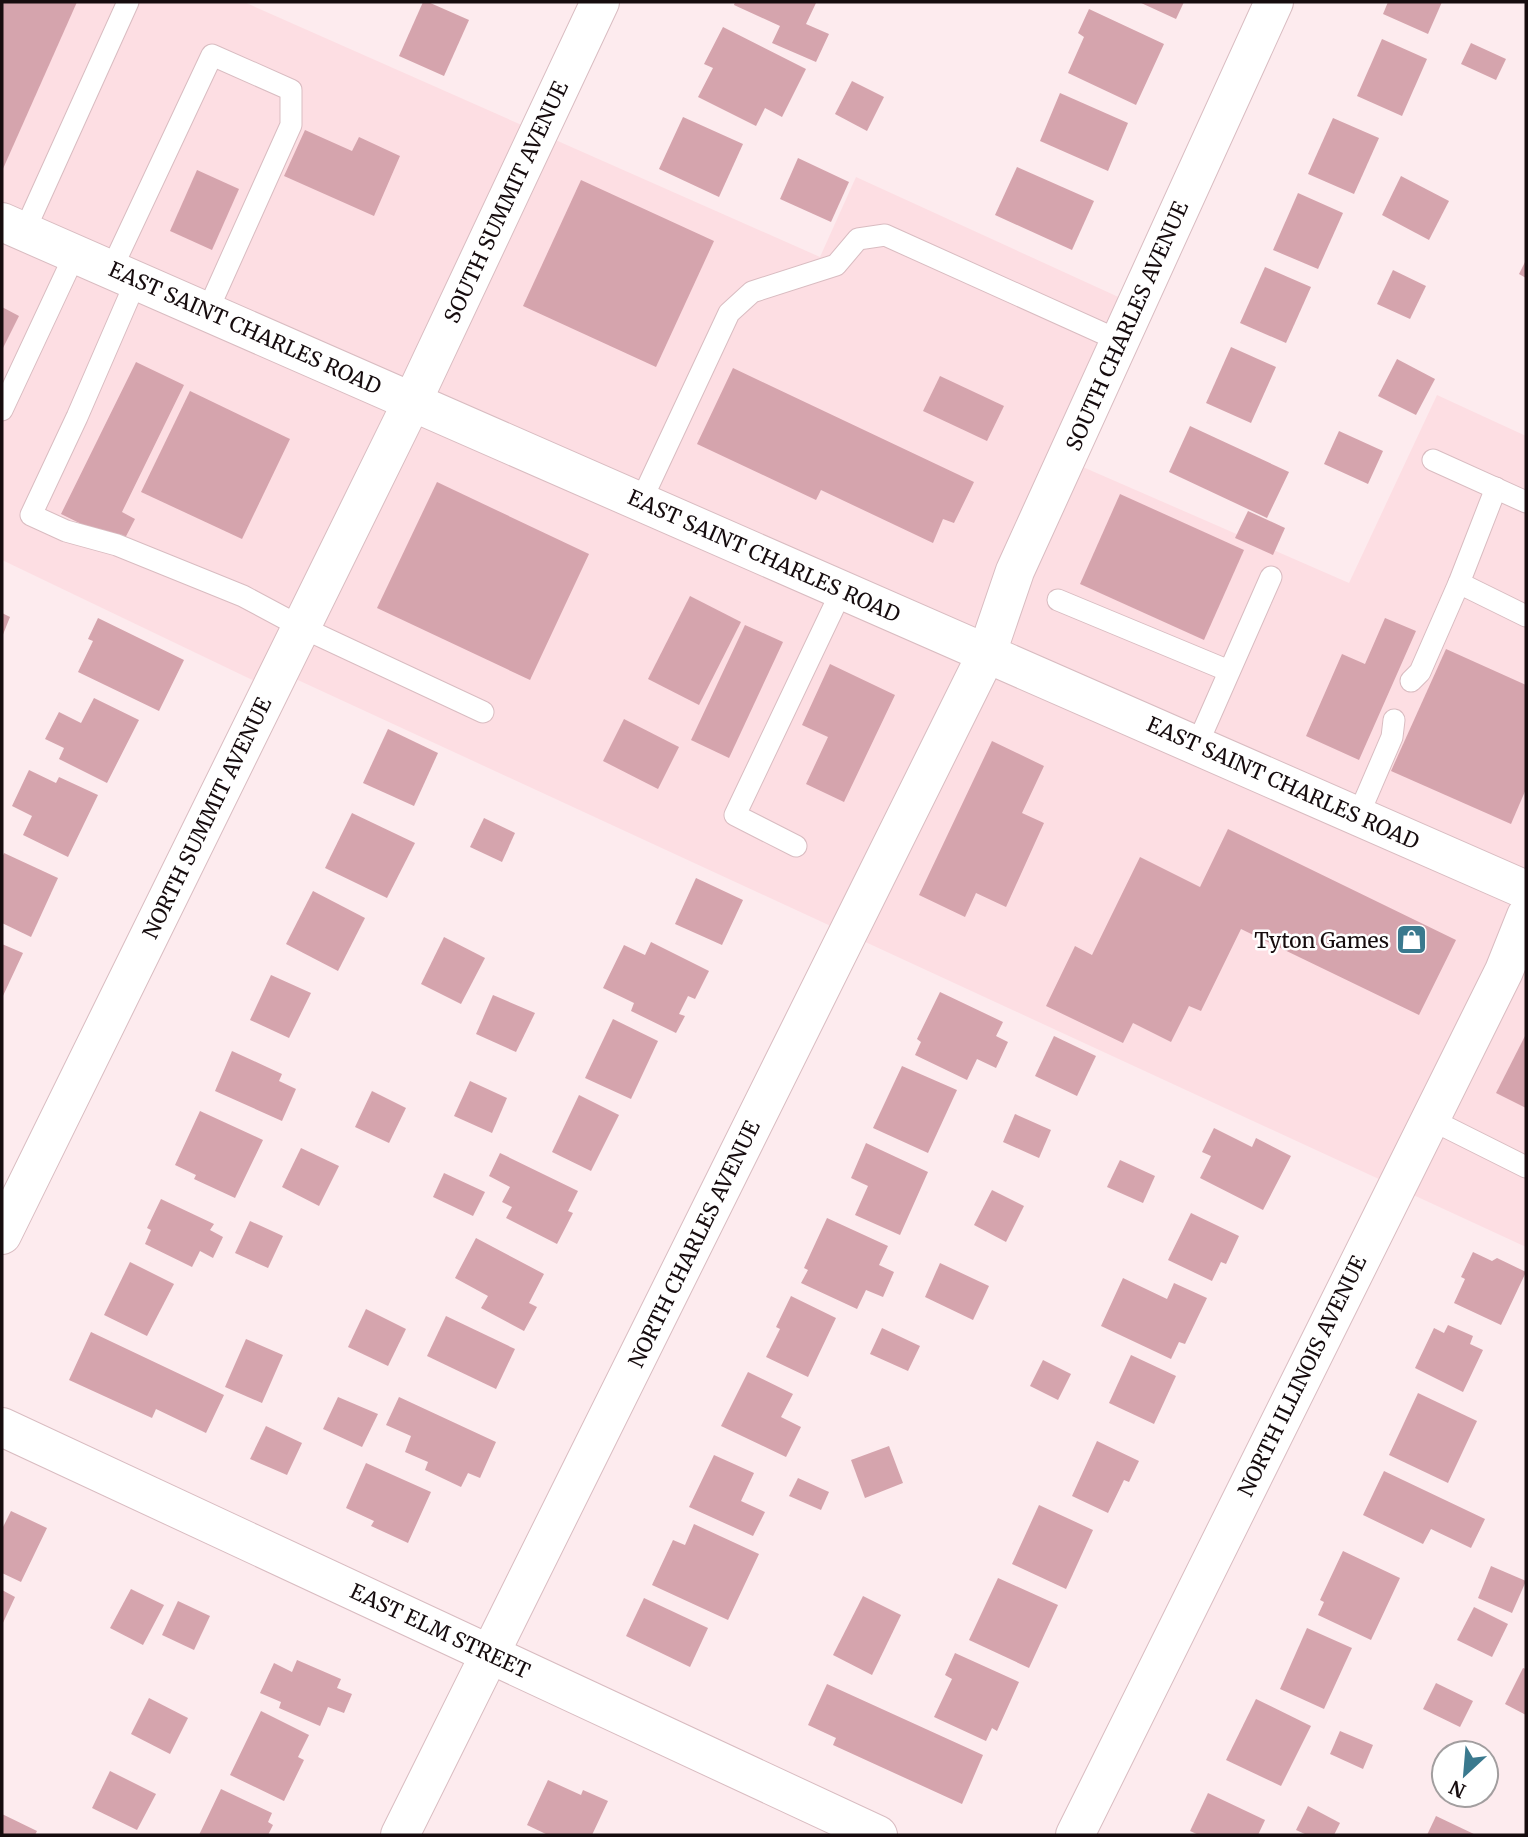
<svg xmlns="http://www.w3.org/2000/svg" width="1528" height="1837" font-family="Merriweather,serif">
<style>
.built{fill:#fddee3}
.building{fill:#d5a4ad}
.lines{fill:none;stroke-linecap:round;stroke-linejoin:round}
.lane-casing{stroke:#d9bcc1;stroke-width:23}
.street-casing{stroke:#d9bcc1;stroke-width:40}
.secondary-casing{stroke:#d9bcc1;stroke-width:40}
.lane{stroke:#fff;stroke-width:21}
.street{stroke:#fff;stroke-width:38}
.secondary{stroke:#fff;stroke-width:38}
.labels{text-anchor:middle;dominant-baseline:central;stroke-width:5;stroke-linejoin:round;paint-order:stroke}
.street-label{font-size:21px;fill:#160c0e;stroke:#fff}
.poi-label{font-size:21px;fill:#160c0e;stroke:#fff;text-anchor:end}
</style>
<rect width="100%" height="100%" fill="#fdebee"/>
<g class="built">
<path d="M2,2H244L820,257L856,177L1125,300L1053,454L1349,583L1437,395L1526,436L1525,871L2,207Z"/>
<path d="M2,236L399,409L265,686L2,560Z"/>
<path d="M417,418L1526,901V1247L287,675Z"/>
</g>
<g class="building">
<path d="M2,2H77L2,171Z"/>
<path d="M423,2H428L469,20L444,76L399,56Z"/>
<path d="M735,2L816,3L806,24L829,34L816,62L772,43L780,26L734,5Z"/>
<path d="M1139,2H1184L1176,19Z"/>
<path d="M1388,2H1442L1428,34L1383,14Z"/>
<path d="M1089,9L1164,44L1136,105L1068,73L1084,37L1078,33Z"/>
<path d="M723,27L806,69L782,117L765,108L756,126L698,97L713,68L704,64Z"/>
<path d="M1382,39L1427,59L1402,116L1357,96Z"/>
<path d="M1471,43L1506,59L1496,80L1461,64Z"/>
<path d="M852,81L884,97L867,131L835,114Z"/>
<path d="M1060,93L1128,123L1108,171L1040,141Z"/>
<path d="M683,117L743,144L719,197L659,169Z"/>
<path d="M1333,118L1379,138L1354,194L1308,174Z"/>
<path d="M305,130L352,151L359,137L400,156L374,216L284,176Z"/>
<path d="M798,158L849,182L831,222L780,199Z"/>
<path d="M1017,167L1094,201L1072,250L995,215Z"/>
<path d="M197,170L239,189L212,250L170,231Z"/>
<path d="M1401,176L1449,201L1429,240L1382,215Z"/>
<path d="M581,180L714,241L656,367L523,306Z"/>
<path d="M1298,193L1343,213L1318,269L1273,250Z"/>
<path d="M1526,260V278L1519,274Z"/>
<path d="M1265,267L1311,287L1286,343L1240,323Z"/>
<path d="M1393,270L1426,286L1410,319L1377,304Z"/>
<path d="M2,307L19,316L2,350Z"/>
<path d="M1231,347L1276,367L1251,423L1206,403Z"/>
<path d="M1397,359L1435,379L1416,415L1378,396Z"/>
<path d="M136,362L184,385L122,512L135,519L122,544L61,514Z"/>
<path d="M733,368L974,482L954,523L943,519L933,543L821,490L816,500L697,444Z"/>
<path d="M940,376L1004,406L987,441L923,411Z"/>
<path d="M190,391L290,439L242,539L141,492Z"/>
<path d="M1190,426L1289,472L1267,518L1169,472Z"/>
<path d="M1339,431L1383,451L1368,484L1324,464Z"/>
<path d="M437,482L589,554L530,680L377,608Z"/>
<path d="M1120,494L1244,550L1204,640L1080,584Z"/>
<path d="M1248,511L1285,528L1273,555L1235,538Z"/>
<path d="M690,596L741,622L699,705L648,679Z"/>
<path d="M2,613L10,617L2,637Z"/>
<path d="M98,618L184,660L159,711L78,672L93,641L88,639Z"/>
<path d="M1385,618L1416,631L1359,760L1306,736L1342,654L1365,664Z"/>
<path d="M745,625L783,642L729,758L691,740Z"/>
<path d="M1446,649L1526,685V789L1511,824L1391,771Z"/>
<path d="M830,664L895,695L844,802L806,784L828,737L802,725Z"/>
<path d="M94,698L139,720L107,783L59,759L64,748L45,739L59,712L81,723Z"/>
<path d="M624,719L679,747L658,789L603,761Z"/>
<path d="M388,729L438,753L414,806L363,783Z"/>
<path d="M992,741L1044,766L1022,813L1044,823L1006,907L976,893L965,917L919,895Z"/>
<path d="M29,770L56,783L59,777L98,795L68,857L23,835L32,816L12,806Z"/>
<path d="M352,813L415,843L387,898L325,868Z"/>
<path d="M484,818L515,833L502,862L470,847Z"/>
<path d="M1228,829L1456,940L1419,1015L1241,929L1201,1011L1189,1006L1171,1042L1133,1023L1123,1043L1046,1006L1075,946L1092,955L1140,857L1200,887Z"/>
<path d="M4,853L58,878L31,937L2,923V858Z"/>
<path d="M696,878L743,900L722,945L675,924Z"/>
<path d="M313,891L365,918L338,971L286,944Z"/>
<path d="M444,937L485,958L461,1004L421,984Z"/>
<path d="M651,942L709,971L695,999L688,996L679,1014L685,1016L676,1033L631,1011L634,1003L603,988L624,945L645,955Z"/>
<path d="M2,944L23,953L2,998Z"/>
<path d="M271,975L311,993L289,1038L250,1020Z"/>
<path d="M940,992L1003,1022L996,1036L1008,1042L996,1068L977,1059L967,1080L915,1055L921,1042L917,1039Z"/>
<path d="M493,995L535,1013L516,1052L476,1034Z"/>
<path d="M613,1019L658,1041L631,1099L585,1078Z"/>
<path d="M1526,1034V1108L1496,1093Z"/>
<path d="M1054,1036L1096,1056L1077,1096L1035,1076Z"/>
<path d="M232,1051L282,1074L279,1081L296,1089L282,1121L215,1091Z"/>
<path d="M902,1066L957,1090L928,1153L873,1128Z"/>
<path d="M470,1081L507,1098L492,1133L454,1116Z"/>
<path d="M372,1091L406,1108L389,1143L355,1127Z"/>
<path d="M579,1095L619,1115L591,1171L552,1152Z"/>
<path d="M200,1111L263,1140L235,1198L194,1179L196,1175L175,1165Z"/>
<path d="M1015,1114L1051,1130L1039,1158L1003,1142Z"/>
<path d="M1214,1128L1252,1147L1256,1138L1291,1156L1263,1210L1200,1178L1211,1156L1202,1152Z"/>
<path d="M866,1143L928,1172L900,1235L855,1215L868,1186L851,1178Z"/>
<path d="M301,1148L339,1166L319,1206L282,1187Z"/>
<path d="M500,1153L578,1191L568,1211L573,1213L557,1244L506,1218L512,1207L502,1202L510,1187L489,1176Z"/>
<path d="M1120,1160L1155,1176L1143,1203L1107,1187Z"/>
<path d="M444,1173L485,1192L473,1216L433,1197Z"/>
<path d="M992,1190L1024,1206L1006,1242L974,1225Z"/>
<path d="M161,1199L214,1224L210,1230L223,1237L213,1258L200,1251L192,1267L145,1244L151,1230L147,1228Z"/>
<path d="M1191,1213L1239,1236L1226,1264L1221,1262L1212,1281L1168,1260Z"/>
<path d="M827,1218L888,1246L879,1265L894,1272L883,1297L866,1290L857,1309L801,1283L808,1270L804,1268Z"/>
<path d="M250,1221L283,1236L268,1268L235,1253Z"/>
<path d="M476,1238L544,1274L529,1303L537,1307L524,1331L481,1308L488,1296L455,1278Z"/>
<path d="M1473,1252L1492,1261L1497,1258L1526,1272L1501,1325L1454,1303L1465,1279L1461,1277Z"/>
<path d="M130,1262L174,1284L147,1336L104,1315Z"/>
<path d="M940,1263L989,1286L973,1320L925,1297Z"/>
<path d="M1123,1278L1167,1299L1174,1283L1207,1298L1185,1344L1179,1342L1171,1359L1101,1326Z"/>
<path d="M791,1296L836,1318L808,1377L766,1357L780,1329L776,1327Z"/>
<path d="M366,1309L406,1329L388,1366L348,1347Z"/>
<path d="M446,1316L515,1349L496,1389L427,1356Z"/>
<path d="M1448,1325L1473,1336L1470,1344L1483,1350L1463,1392L1415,1368L1434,1328L1444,1333Z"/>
<path d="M882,1328L920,1346L908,1371L870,1354Z"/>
<path d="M91,1332L224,1395L206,1433L156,1409L152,1418L69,1380Z"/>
<path d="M246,1339L283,1355L262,1403L225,1387Z"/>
<path d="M1131,1355L1176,1376L1154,1424L1109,1403Z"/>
<path d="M1043,1360L1071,1374L1058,1400L1030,1386Z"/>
<path d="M748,1372L793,1394L781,1417L801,1427L786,1457L721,1426Z"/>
<path d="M1418,1393L1477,1421L1448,1483L1389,1455Z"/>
<path d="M338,1397L378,1414L362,1447L323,1429Z"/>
<path d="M399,1397L496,1442L480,1478L468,1473L461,1487L425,1470L428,1462L405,1452L411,1436L386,1425Z"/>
<path d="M266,1426L302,1443L287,1475L250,1459Z"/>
<path d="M1097,1441L1139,1461L1129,1482L1124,1480L1108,1513L1072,1496Z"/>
<path d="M889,1446L903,1483L865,1498L851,1460Z"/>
<path d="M714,1455L754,1473L741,1501L765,1512L753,1536L689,1507Z"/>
<path d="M366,1463L431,1492L408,1543L371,1526L374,1521L346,1508Z"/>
<path d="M1384,1471L1485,1519L1471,1548L1431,1529L1423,1544L1363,1515Z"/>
<path d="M798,1478L829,1492L821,1510L789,1496Z"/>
<path d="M1039,1505L1093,1530L1066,1589L1012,1564Z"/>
<path d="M11,1511L47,1528L21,1582L2,1573V1527H3Z"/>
<path d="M694,1524L759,1554L728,1620L652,1585L673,1540L685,1545Z"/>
<path d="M1343,1551L1400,1578L1371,1640L1318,1615L1324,1602L1320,1600Z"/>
<path d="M1491,1566L1526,1581L1512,1613L1478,1598Z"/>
<path d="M998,1578L1058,1605L1029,1668L969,1640Z"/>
<path d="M131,1589L164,1605L143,1645L110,1628Z"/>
<path d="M2,1590L15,1597L2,1625Z"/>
<path d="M863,1596L901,1615L872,1675L833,1655Z"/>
<path d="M644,1598L708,1628L690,1667L626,1636Z"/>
<path d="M178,1601L210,1616L194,1650L162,1635Z"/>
<path d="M1474,1607L1508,1624L1492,1657L1457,1640Z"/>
<path d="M1307,1628L1352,1648L1324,1709L1280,1689Z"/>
<path d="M955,1653L1019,1682L997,1731L992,1728L986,1741L934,1717L952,1679L945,1675Z"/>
<path d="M297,1660L341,1679L337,1688L352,1694L344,1713L328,1707L320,1726L279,1708L281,1702L260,1693L274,1663L292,1672Z"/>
<path d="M1523,1668L1526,1669V1715L1505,1704Z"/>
<path d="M1436,1683L1473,1701L1460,1727L1423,1709Z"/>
<path d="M827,1684L983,1755L962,1804L833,1745L836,1738L808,1725Z"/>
<path d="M149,1698L188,1718L170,1754L131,1734Z"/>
<path d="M1256,1699L1311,1726L1281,1786L1226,1760Z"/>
<path d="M261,1711L309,1735L298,1757L304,1760L284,1801L230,1775Z"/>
<path d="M1340,1731L1373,1745L1363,1769L1330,1754Z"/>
<path d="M110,1771L156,1794L137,1830L92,1808Z"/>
<path d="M548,1780L581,1795L583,1790L608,1801L592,1835H548L527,1825Z"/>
<path d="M221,1789L272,1813L268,1822L273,1825L268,1835H199Z"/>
<path d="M1208,1793L1265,1820L1258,1835H1199L1190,1831Z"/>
<path d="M1308,1806L1340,1823L1334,1835H1307L1296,1830Z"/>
<path d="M2,1814L37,1831L35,1835H2Z"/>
<path d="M1436,1816L1476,1835H1427Z"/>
</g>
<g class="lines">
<defs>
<g id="lane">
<path d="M24,232L128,2"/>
<path d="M111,270L212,55L291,90V125L207,312"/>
<path d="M136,281L77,417L31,515L66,531L117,545L243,596L301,627L483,712"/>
<path d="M2,410L75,254"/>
<path d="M1433,460L1526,502"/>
<path d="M1496,488L1459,583L1526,616"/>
<path d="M641,501L729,313L752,292L836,265L858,239L885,235L1120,341"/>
<path d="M1058,600L1229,671"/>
<path d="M1411,681L1420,672L1459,583"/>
<path d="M1197,745L1271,577"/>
<path d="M1358,816L1392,737L1394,720"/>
<path d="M796,846L735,815L842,590"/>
<path d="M1430,1119L1526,1167"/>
</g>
<g id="street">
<path d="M2,1235L412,402L600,2"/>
<path d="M2,1427L878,1835"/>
<path d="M400,1835L987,653L1015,571L1274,2"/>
<path d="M1075,1835L1504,971L1526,916"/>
</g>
<path id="secondary" d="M2,222L1526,890"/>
</defs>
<use href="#lane" class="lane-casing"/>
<use href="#street" class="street-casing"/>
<use href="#secondary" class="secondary-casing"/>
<use href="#lane" class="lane"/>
<use href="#street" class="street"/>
<use href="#secondary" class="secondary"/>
</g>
<defs>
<symbol id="shop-square" viewBox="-11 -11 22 22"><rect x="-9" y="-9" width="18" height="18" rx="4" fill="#3a798e" stroke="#fff"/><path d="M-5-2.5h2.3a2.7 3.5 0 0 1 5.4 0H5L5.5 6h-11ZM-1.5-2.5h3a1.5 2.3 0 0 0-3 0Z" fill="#fff"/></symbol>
</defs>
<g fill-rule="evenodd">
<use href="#shop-square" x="1394" y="922" width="35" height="35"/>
</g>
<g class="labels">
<g class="street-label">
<text transform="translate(506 202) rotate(-65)">SOUTH SUMMIT AVENUE</text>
<text transform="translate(1127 326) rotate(-66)">SOUTH CHARLES AVENUE</text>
<text transform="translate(245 328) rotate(24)">EAST SAINT CHARLES ROAD</text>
<text transform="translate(764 556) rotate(24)">EAST SAINT CHARLES ROAD</text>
<text transform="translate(1283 783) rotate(24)">EAST SAINT CHARLES ROAD</text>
<text transform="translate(207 818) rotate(-64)">NORTH SUMMIT AVENUE</text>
<text transform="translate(694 1244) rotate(-64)">NORTH CHARLES AVENUE</text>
<text transform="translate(1302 1376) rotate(-64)">NORTH ILLINOIS AVENUE</text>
<text transform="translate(440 1631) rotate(25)">EAST ELM STREET</text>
</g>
<g class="poi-label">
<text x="1389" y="940">Tyton Games</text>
</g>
</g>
<rect width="1528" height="1837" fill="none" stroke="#160c0e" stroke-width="7"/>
<g transform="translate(1465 1774) rotate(206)"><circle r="33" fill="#ffffff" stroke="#a29e9f" stroke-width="2"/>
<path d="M0-5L12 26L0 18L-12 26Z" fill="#3a798e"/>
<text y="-10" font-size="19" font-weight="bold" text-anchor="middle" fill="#160c0e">N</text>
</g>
</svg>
